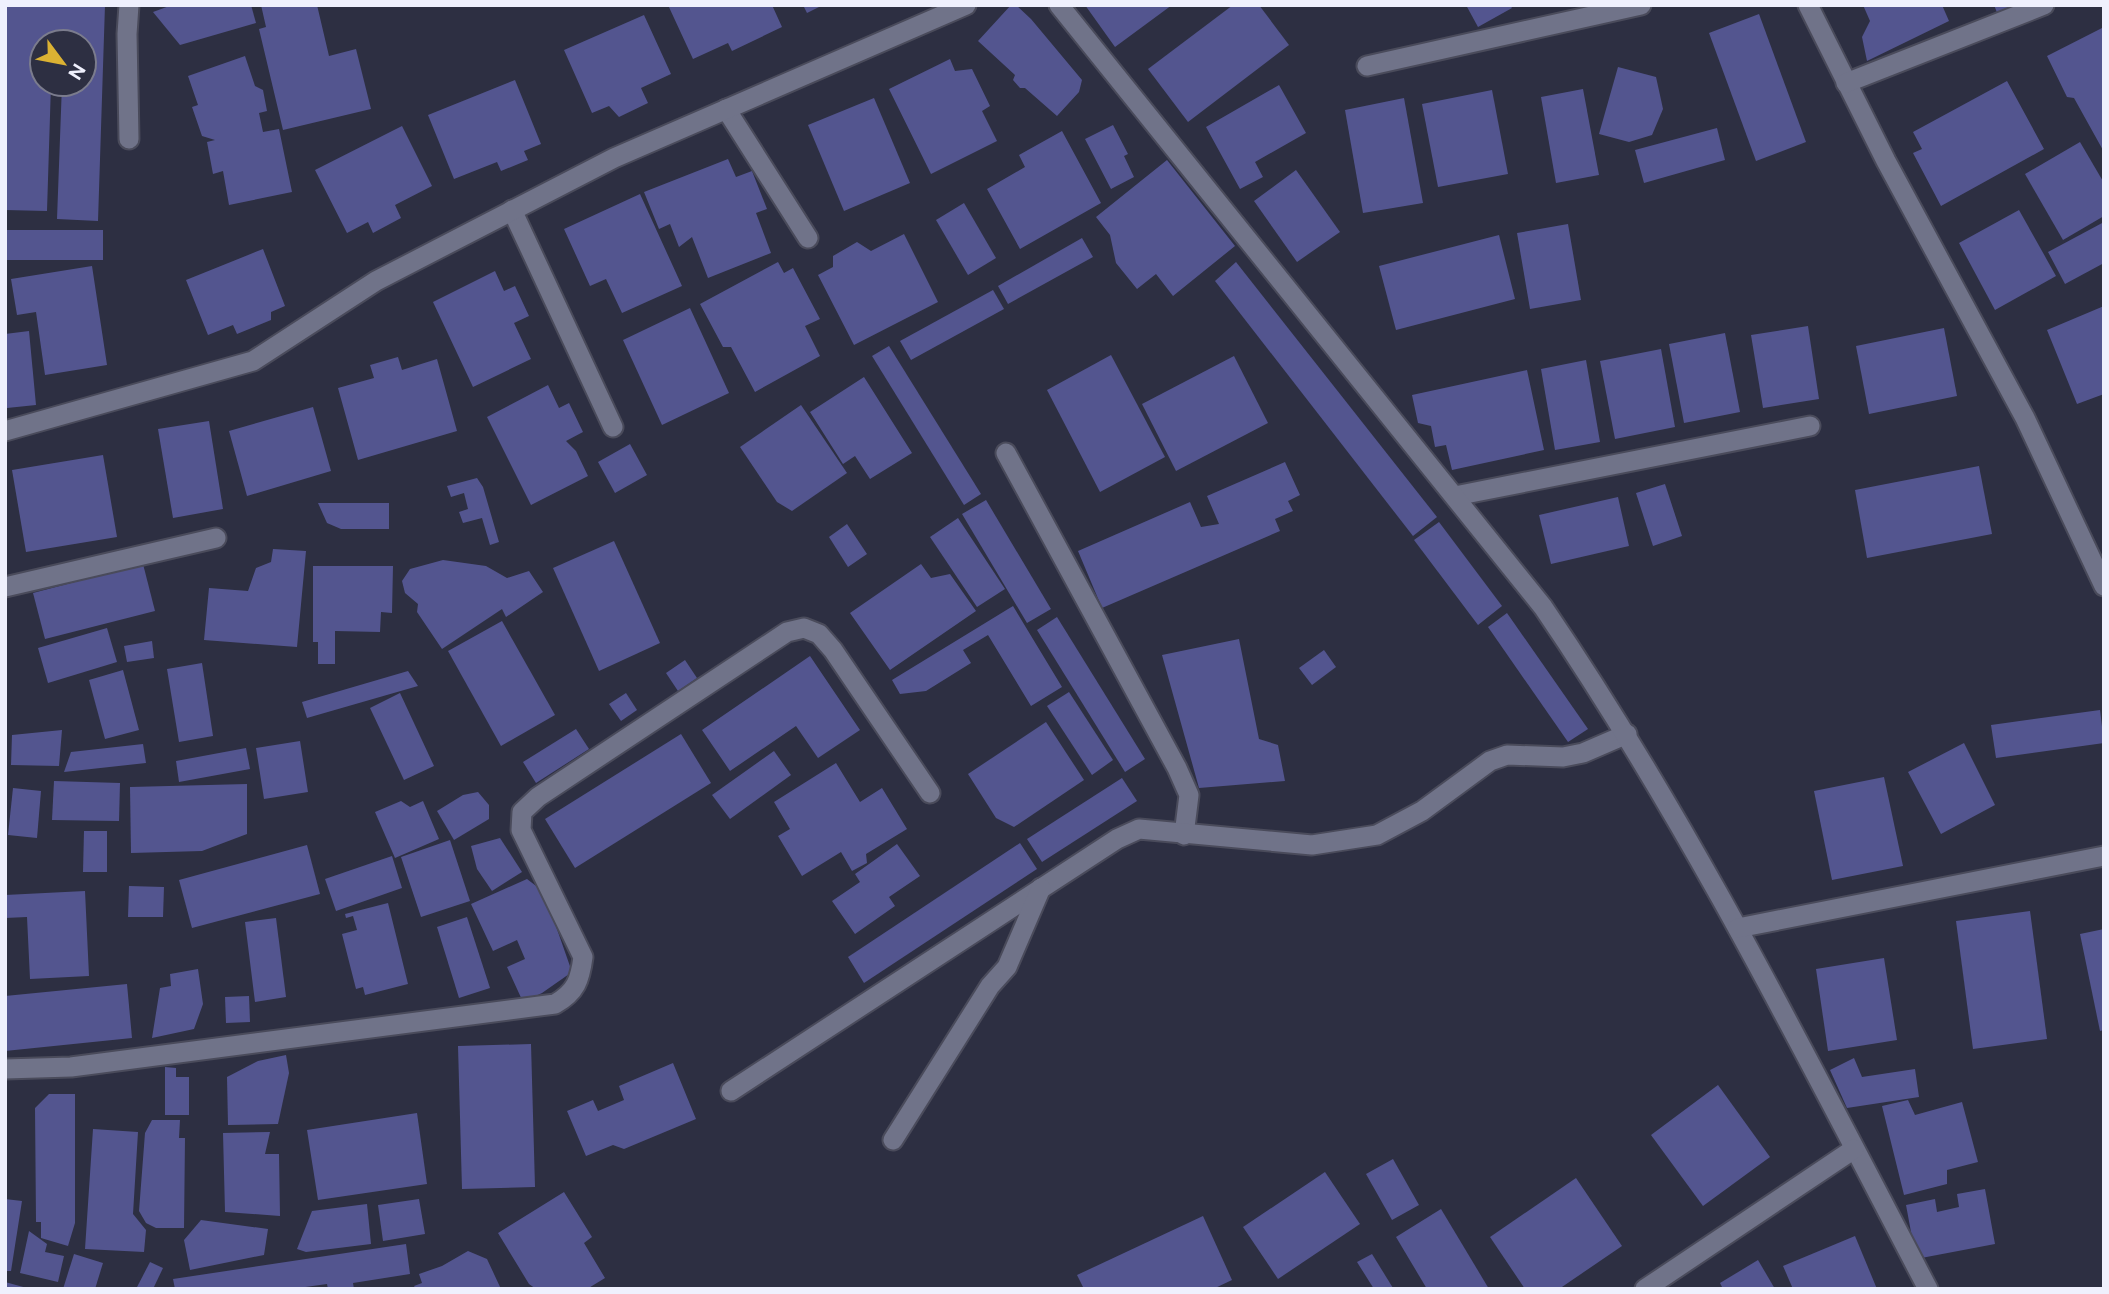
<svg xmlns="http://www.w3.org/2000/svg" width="2109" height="1294" font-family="Figtree,sans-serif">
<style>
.building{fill:#53558f}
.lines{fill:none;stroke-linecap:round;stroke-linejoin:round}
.service-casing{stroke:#4a4b5b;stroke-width:23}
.minor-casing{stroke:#4a4b5b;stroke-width:23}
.service{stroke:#707389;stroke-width:19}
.minor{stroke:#707389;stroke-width:19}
</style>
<rect width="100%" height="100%" fill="#2d2f42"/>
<g class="building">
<path d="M5,5H105L98,221L57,219L62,84H84V42H64V32L53,35V42H42V84H51L47,211L5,210Z"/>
<path d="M172,5H251L256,23L180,45L153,12Z"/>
<path d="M261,5H317L329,56L356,49L371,109L283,130L259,29L266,27Z"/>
<path d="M668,5H772L782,27L732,51L728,43L693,59Z"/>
<path d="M803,5H823L807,13Z"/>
<path d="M1011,5H1016L1031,19L1082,80L1079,92L1057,116L1025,88H1020L1013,80L1015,75L978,41Z"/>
<path d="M1085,5H1172L1115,47Z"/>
<path d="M1233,5H1259L1289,45L1188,122L1148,69Z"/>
<path d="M1466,5H1510L1512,8L1478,27Z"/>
<path d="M1863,5H1942L1949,21L1867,61L1862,37L1870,21Z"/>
<path d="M1994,5H2023L1998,15Z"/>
<path d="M1759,14L1806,142L1756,161L1709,33Z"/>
<path d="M644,15L671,74L641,88L648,103L619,117L609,106L592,113L564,50Z"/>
<path d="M2104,27V152L2074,98L2067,97L2047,56Z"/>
<path d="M245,56L255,86L263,90L267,111L259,113L263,132L279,129L292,192L229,205L223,171L213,174L207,142L215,140L202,136L192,107L198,105L188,76Z"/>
<path d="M950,59L955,71L972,69L990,106L982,111L997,141L931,174L889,89Z"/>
<path d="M1618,67L1656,77L1663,109L1652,135L1629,142L1599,134Z"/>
<path d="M515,80L541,144L524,151L528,160L501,171L497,162L454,179L428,115Z"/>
<path d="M2007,81L2044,149L1941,206L1913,153L1922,149L1913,132Z"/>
<path d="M1279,85L1306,133L1255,162L1263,177L1240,189L1206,127Z"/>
<path d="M1583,89L1599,175L1556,183L1541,97Z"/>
<path d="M1492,90L1508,174L1438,187L1422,104Z"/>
<path d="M874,98L910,183L844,211L808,125Z"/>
<path d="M1404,98L1423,203L1363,213L1345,110Z"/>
<path d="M1113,125L1128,154L1124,156L1134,177L1111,189L1085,139Z"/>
<path d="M402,126L432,186L395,205L401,218L373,233L368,222L347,233L315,170Z"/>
<path d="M1717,128L1725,160L1644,183L1635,150Z"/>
<path d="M1062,131L1101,203L1020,249L987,189L1025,167L1019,155Z"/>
<path d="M2080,142L2104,183V216L2063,240L2025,174Z"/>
<path d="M728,159L736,177L752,171L767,209L756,213L771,253L708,278L692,237L679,247L670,224L659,229L644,192Z"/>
<path d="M1167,160L1235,246L1173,296L1156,274L1137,289L1116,263L1110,235L1096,217Z"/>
<path d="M1296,170L1340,232L1297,262L1254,201Z"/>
<path d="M640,194L682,286L622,313L606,279L590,286L564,229Z"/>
<path d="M964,203L996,258L968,275L936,220Z"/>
<path d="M2019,210L2056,276L1995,310L1959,243Z"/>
<path d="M2104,222V263L2065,284L2048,252Z"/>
<path d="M1568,224L1581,300L1530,309L1517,233Z"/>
<rect x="5" y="230" width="98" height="30"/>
<path d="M904,234L938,302L854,345L818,275L833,267V256L857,242L871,251Z"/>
<path d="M1499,235L1515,299L1396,330L1379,266Z"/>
<path d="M1082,238L1093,257L1008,304L998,286Z"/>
<path d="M263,249L285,306L271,312V320L237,334L233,325L208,335L186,280Z"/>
<path d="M778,262L784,273L793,268L820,319L805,326L820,356L755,392L731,347H723L700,304Z"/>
<path d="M1236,262L1437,517L1413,536L1215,281Z"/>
<path d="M92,266L107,365L45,375L36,312L17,315L11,279Z"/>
<path d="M495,271L504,291L515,286L529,316L514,323L531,359L473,387L433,302Z"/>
<path d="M993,290L1004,309L911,360L900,341Z"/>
<path d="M2104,306V394L2077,404L2047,330Z"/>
<path d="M690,308L729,393L662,425L623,340Z"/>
<path d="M1808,326L1819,399L1763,408L1751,335Z"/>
<path d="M1944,328L1957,396L1869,414L1856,346Z"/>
<path d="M29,331L36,405L7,408L5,334Z"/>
<path d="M1725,333L1740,412L1684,423L1669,344Z"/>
<path d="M889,346L981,494L964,505L872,356Z"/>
<path d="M1661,349L1675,427L1615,439L1600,361Z"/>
<path d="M1111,355L1165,457L1100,492L1047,390Z"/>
<path d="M1234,356L1268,423L1176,471L1142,404Z"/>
<path d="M398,357L402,370L437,359L457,431L358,460L338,388L374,378L370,365Z"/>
<path d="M1586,360L1600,442L1555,450L1541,369Z"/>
<path d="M1527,370L1544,450L1452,470L1446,445L1435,447L1431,426L1418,423L1412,395Z"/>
<path d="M864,377L912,453L870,479L855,456L843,464L810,412Z"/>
<path d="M548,385L559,408L569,403L583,432L566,441L576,451L588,476L531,505L487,417Z"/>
<path d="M801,405L847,473L792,511L777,502L740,447Z"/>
<path d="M313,407L331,471L247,496L229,431Z"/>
<path d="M209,421L223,509L173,518L158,429Z"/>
<path d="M630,444L647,475L615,493L598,462Z"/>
<path d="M103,455L117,537L26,552L12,470Z"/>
<path d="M1285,462L1300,495L1288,501L1293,511L1275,519L1280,531L1102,608L1078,551L1190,502L1201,527L1219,524L1207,496Z"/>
<path d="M1979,466L1992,534L1867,558L1855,490Z"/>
<path d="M477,478L483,487L499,542L490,545L482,518L463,523L459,512L468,509L464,493L451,497L447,486Z"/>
<path d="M1665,484L1682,536L1653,546L1636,493Z"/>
<path d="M1618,497L1629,546L1551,564L1539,515Z"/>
<path d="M986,500L1051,609L1027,623L962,514Z"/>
<path d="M318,503H389V529H341L327,523Z"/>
<path d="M958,518L1005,589L977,607L930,537Z"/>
<path d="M1439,522L1502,606L1478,625L1414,540Z"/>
<path d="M847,524L867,554L848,567L829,537Z"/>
<path d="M614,541L660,643L599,671L553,568Z"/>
<path d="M273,549L306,551L297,647L204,640L209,588L248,591L256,568L271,562Z"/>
<path d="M443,560L486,566L507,578L529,571L543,592L506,617L502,609L442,649L417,612L418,604L405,593L402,581L410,569Z"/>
<path d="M143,564L155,611L45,639L33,593Z"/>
<path d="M921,564L931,578L950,574L976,611L890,670L850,613Z"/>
<path d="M313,566H393L392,613L381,612L380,632L335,631V664H318V642H313Z"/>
<path d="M1013,606L1062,687L1031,706L988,635L963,650L971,663L926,691L900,694L892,680Z"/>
<path d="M1507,613L1588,729L1568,742L1488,627Z"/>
<path d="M1057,617L1145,759L1125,772L1037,630Z"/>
<path d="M502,621L555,715L501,746L448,651Z"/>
<path d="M107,628L117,662L48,683L38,648Z"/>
<path d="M1239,639L1259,739L1278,745L1285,781L1199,788L1162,655Z"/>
<path d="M152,641L154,658L127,662L124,646Z"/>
<path d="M1324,650L1336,667L1312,685L1299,668Z"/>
<path d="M810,656L860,730L818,758L796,726L730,771L702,730Z"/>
<path d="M685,660L697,678L678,691L666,673Z"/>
<path d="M202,663L213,736L179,742L167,669Z"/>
<path d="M123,670L139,730L105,739L89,680Z"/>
<path d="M408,671L418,686L307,718L302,702Z"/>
<path d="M1069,692L1113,760L1092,775L1047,706Z"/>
<path d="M400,693L434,766L404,780L370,708Z"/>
<path d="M626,693L637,710L621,721L609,704Z"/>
<path d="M2100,710L2104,743L1996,758L1991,725Z"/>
<path d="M1046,722L1084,780L1014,827L996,818L968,774Z"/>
<path d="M576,729L589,749L536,783L523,762Z"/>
<path d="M62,730L59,766L11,765L12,735Z"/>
<path d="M681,734L711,783L575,868L545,819Z"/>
<path d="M300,741L308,792L264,799L256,748Z"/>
<path d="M1964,743L1995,805L1941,834L1908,772Z"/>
<path d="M143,744L146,763L64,772L71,752Z"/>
<path d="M246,748L250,769L179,782L176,761Z"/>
<path d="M774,751L791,775L730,819L712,795Z"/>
<path d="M836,763L860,802L882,788L907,829L866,854L867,863L852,871L841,852L802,876L778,836L790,829L774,802Z"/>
<path d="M1884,777L1903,866L1832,880L1814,791Z"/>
<path d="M1122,778L1137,801L1042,862L1027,839Z"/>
<path d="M54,781L120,783L119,821L52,820Z"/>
<path d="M247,784V834L202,851L131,853L130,787Z"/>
<path d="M13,788L41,791L37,838L8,835Z"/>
<path d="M478,792L489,805V819L454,840L437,811L463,795Z"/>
<path d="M401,801L410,807L423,801L439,839L395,858L375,812Z"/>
<path d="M84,831H107V872H83Z"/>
<path d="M500,838L522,872L492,891L477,869L471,846Z"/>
<path d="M450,840L470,901L421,917L401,857Z"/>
<path d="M1020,843L1037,869L864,983L848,957Z"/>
<path d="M897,844L920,876L889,897L895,906L855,934L832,901L860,882L855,874Z"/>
<path d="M307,845L320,894L192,928L179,880Z"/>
<path d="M392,856L402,888L336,911L325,879Z"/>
<path d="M527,879L544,892L572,972L542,993L523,1002L507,967L525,959L517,940L493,951L471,904Z"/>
<path d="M129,886L164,887L163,917H128Z"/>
<path d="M85,891L89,976L30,979L27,917L5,918V895Z"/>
<path d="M388,903L408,984L365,995L363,987L356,989L342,934L357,930L353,916L346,918L345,914Z"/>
<path d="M2030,911L2047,1039L1973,1049L1956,921Z"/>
<path d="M467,917L490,988L459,998L437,927Z"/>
<path d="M276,918L286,997L255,1002L245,922Z"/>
<path d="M2104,929V1030L2100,1031L2080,934Z"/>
<path d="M1884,958L1897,1040L1828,1051L1816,969Z"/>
<path d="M198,969L203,1004L194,1029L152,1038L160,988L171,986L170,974Z"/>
<path d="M127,984L132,1038L5,1051V996Z"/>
<path d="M249,996L250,1022L226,1023L225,997Z"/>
<path d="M531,1044L535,1187L462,1189L458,1046Z"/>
<path d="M286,1055L289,1073L278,1124L228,1125L227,1077L258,1061Z"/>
<path d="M1854,1058L1862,1077L1915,1069L1919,1097L1847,1108L1830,1070Z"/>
<path d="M673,1063L696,1119L624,1149L613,1145L586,1156L567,1111L593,1100L598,1111L624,1100L619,1086Z"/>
<path d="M165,1067L176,1068V1077H189V1115H165Z"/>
<path d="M1718,1085L1770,1157L1703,1206L1651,1135Z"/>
<path d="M49,1094H75V1223L68,1246L41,1238V1222H36L35,1108Z"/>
<path d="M1908,1100L1915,1115L1962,1102L1978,1162L1947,1170V1184L1904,1195L1882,1106Z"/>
<path d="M417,1113L427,1184L318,1200L307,1130Z"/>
<path d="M152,1120H180L179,1138H185L184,1228H156L146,1223L139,1211L145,1133Z"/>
<path d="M93,1129L138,1132L133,1214L146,1230L144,1252L85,1249Z"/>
<path d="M270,1132L265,1154H279L280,1216L225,1212L223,1133Z"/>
<path d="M1393,1159L1419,1205L1392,1220L1366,1174Z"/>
<path d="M1325,1172L1360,1224L1278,1279L1243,1227Z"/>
<path d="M1576,1178L1622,1246L1559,1289H1525L1490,1237Z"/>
<path d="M1985,1189L1995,1244L1916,1259L1906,1205L1935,1199L1937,1212L1959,1207L1957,1194Z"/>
<path d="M564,1192L592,1237L584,1243L605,1278L587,1289H536L529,1284L498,1233Z"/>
<path d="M5,1199L22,1201L11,1271H5Z"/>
<path d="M419,1199L425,1234L383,1241L378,1205Z"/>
<path d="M367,1204L371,1244L306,1252L297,1249L312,1211Z"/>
<path d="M1441,1209L1489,1289H1427L1396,1237Z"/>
<path d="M1203,1216L1232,1280L1213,1289H1084L1077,1275Z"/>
<path d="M201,1220L268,1229L264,1255L190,1270L184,1240Z"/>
<path d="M29,1231L47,1244L45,1252L64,1256L58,1282L20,1273Z"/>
<path d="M1855,1236L1877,1289H1793L1783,1266Z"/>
<path d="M406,1244L410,1274L353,1283L354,1289H328L327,1284L291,1289H175L173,1279Z"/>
<path d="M468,1251L487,1259L501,1289H416L414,1286L422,1283L419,1274L442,1266Z"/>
<path d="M74,1254L103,1263L95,1289H63Z"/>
<path d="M1372,1254L1393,1288L1392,1289H1374L1357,1262Z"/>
<path d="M1758,1260L1775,1289H1723L1720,1283Z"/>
<path d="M150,1262L163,1268L153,1289H136Z"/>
<path d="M5,1282L27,1288V1289H5Z"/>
</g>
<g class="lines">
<defs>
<g id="service">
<path d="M129,5L127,34L129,139"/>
<path d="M726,109L808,238"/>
<path d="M512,210L613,427"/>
<path d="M1006,453L1177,768L1189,795L1184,835"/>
<path d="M1455,496L1810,426"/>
<path d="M5,587L216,538"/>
<path d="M731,1091L1117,839L1139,829L1312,845L1377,835L1422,811L1490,761L1507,755L1563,757L1583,753L1627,734"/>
<path d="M893,1140L990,986L1007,967L1041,888"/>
</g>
<g id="minor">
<path d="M1059,5L1543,607C1690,823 1807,1058 1928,1289"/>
<path d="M1808,5L1886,161L2025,418L2104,586"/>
<path d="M1367,66L1641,5"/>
<path d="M1846,83L2044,5"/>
<path d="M5,431L253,361L376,281L614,158L966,5"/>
<path d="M1738,928L2104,856"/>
<path d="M5,1069L71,1067L555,1004C576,992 580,980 583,957L521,830L522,812L538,797L787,632L804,628L819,634L833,650L930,793"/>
<path d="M1645,1289L1854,1149"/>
</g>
</defs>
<use href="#service" class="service-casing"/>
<use href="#minor" class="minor-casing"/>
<use href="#service" class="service"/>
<use href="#minor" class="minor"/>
</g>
<rect width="2109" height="1294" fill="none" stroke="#eff0fd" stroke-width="14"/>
<g transform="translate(63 63) rotate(122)"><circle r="33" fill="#2d2f42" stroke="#7b7c8d" stroke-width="2"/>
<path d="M0-5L12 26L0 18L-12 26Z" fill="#dbb233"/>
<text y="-10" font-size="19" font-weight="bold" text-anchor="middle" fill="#eff0fd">N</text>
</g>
</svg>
